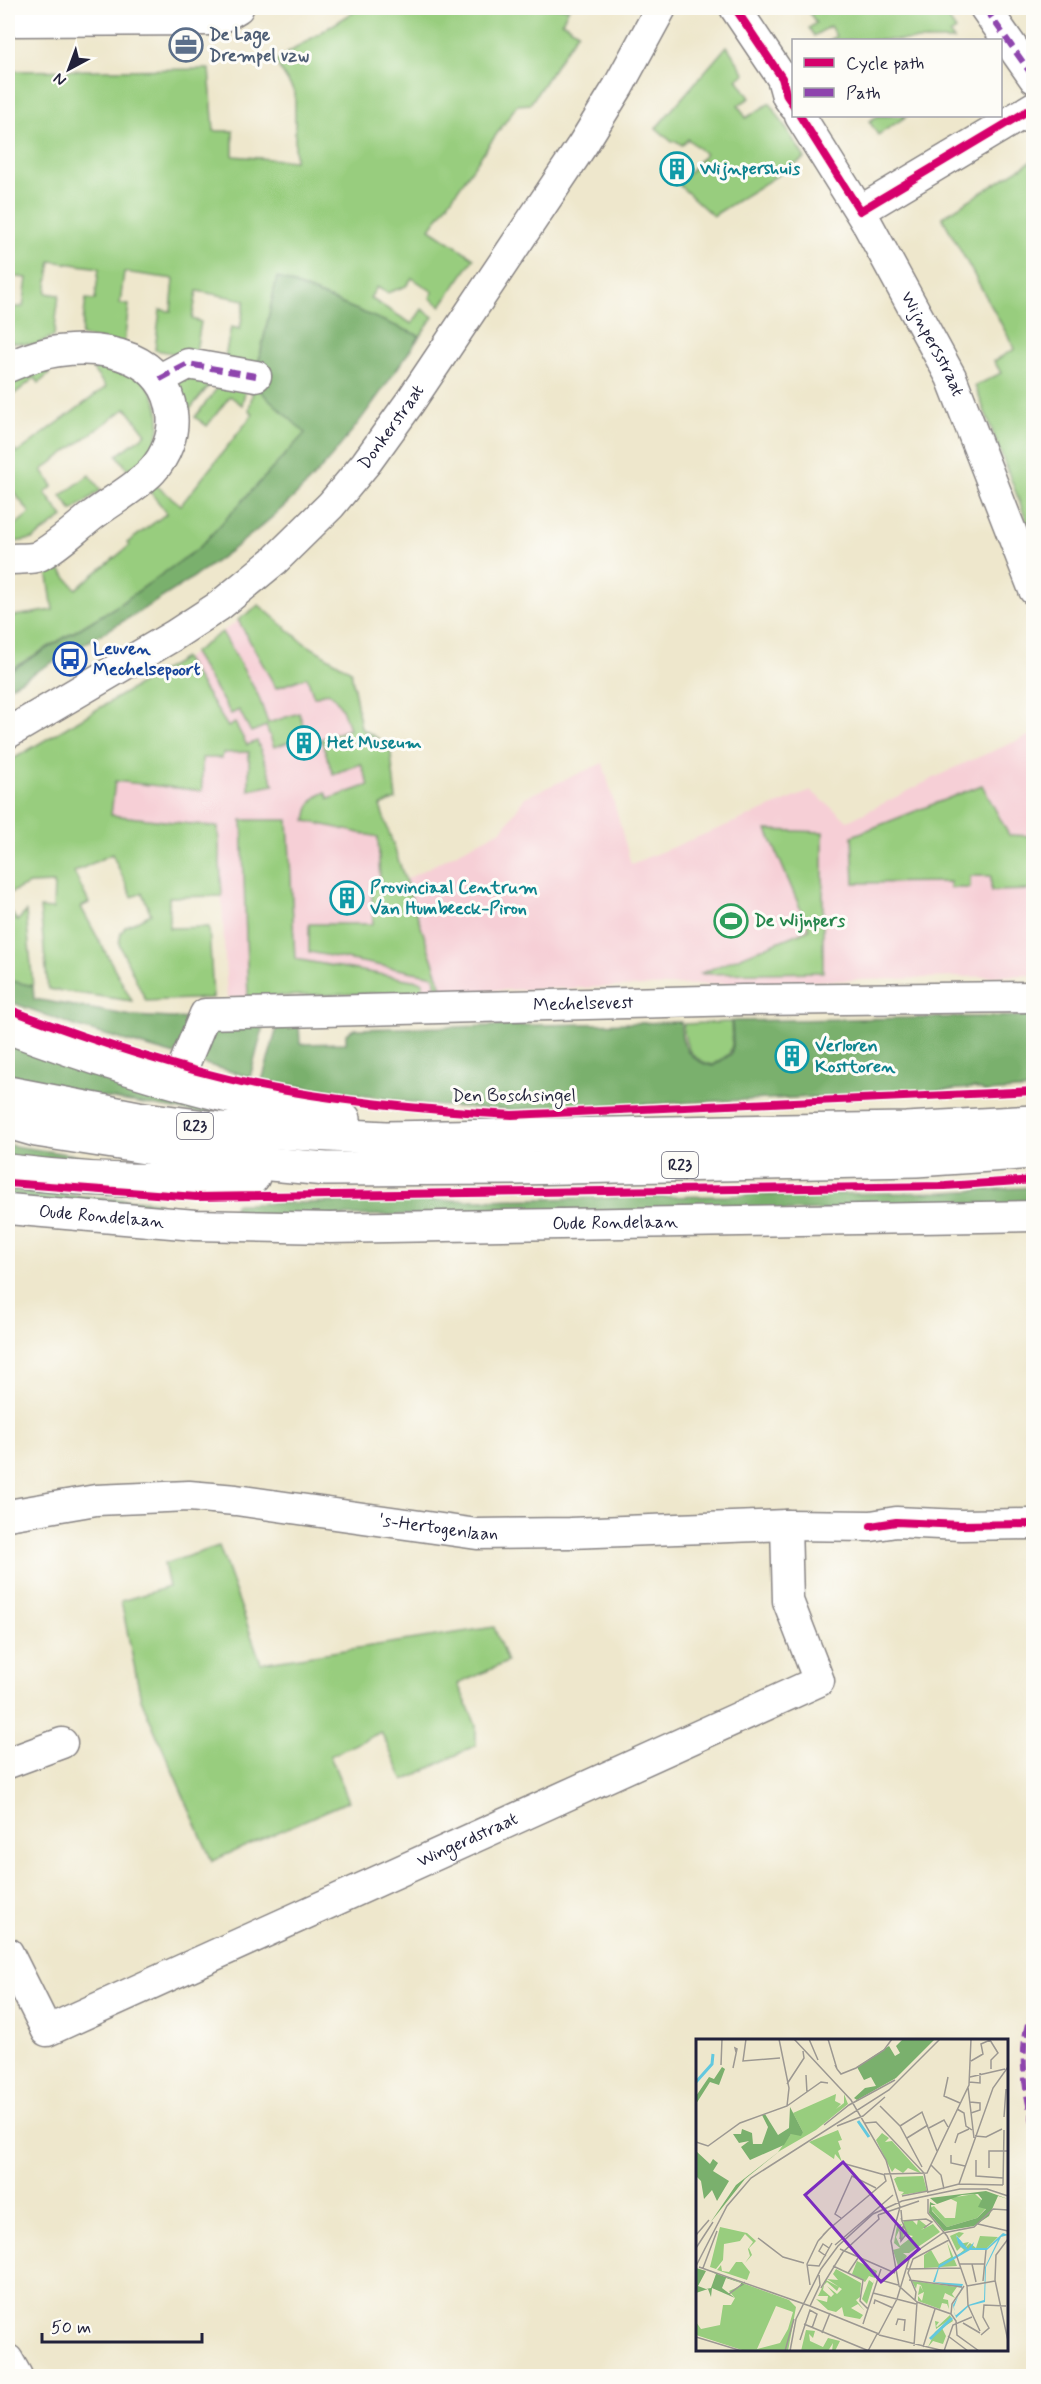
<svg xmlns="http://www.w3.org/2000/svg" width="1041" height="2384" font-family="Mynerve,sans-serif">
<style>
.built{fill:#f6cfd6}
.green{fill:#98cd7e;stroke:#5d785c;stroke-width:1.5}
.forest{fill:#7ab06d;stroke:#4e6954;stroke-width:1.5}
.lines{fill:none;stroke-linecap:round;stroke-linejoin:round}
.minor-casing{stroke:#888484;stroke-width:33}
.major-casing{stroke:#888484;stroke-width:36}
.minor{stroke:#fff;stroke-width:30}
.major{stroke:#fff;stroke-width:33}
.quiet{stroke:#8e44ad;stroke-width:6;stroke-dasharray:12 6;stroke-linecap:butt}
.cycleway-casing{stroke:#fdfcf7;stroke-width:11}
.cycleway{stroke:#d6006c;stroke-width:8}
.labels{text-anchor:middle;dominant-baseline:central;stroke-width:6;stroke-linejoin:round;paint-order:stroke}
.shield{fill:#fdfcf7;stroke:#646373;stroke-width:1.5}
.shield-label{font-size:16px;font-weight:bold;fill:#22223b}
.service-label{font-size:18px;font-weight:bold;fill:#4e5e75;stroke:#fdfcf7;text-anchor:start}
.culture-label{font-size:18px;font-weight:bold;fill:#0d838f;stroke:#fdfcf7;text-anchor:start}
.street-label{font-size:18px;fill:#22223b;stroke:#fdfcf7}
.transit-label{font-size:18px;font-weight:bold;fill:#164399;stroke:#fdfcf7;text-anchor:start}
.leisure-label{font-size:18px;font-weight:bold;fill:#27864d;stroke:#fdfcf7;text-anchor:start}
.inset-river{fill:none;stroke:#62c8df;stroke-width:3}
.inset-road{fill:none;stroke:#9c9892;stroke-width:1.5}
.view{fill:#7b2cbf;fill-opacity:0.15;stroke:#7b2cbf;stroke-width:3}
.inset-edge{fill:none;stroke:#22223b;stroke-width:3}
</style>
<rect width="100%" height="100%" fill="#fdfcf7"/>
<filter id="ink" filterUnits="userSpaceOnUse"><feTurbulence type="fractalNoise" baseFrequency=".0167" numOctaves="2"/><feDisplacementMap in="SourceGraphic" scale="12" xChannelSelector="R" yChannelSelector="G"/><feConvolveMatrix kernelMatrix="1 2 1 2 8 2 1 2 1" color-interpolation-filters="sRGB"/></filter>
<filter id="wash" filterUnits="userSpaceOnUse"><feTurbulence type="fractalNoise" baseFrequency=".008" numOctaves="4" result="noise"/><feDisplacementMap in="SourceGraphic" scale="24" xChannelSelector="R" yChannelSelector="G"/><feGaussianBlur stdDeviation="1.35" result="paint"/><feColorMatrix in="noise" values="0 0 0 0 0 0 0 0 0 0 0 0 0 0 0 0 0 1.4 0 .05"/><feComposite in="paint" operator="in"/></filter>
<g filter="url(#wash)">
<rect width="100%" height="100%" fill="#eee7cc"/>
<path class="built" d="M259,605L304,643L351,671L361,728L390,746L396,799L380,806L405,880L503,829L525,797L603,763L631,864L811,791L848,821L960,765L1033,734V975L227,998L218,828L111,816L69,726L188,657Z"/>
<g class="green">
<path d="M360,8H569L562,22L578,32L530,104L517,105L430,229L474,258L441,306L430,298L433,292L412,278L406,286L387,293L377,287L370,298L412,324L422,309L433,317L420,336L277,277L257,369L224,362L231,327L240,329L245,300L197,291L192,319L201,322L195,357L155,350L160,310L171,311L174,279L124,272L120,304L129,305L124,344L81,336L86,299L95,300L99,268L51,261L46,293L59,295L54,336L35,345L10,342L14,307H23L27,278L8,276V71L209,69L214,131H233V156L295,161V93L275,61Z"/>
<path d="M816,8H941L956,30L950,34L954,40H830L836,36L830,26L814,36L809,28L816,23L809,12Z"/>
<path d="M727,46L745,74L737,79L750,98L738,105L746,118L770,103L805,158L713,216L679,185L705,154L688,139L682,145L676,141L672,142L656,128Z"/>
<path d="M878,116H907L878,135L869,121Z"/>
<path d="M1033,160V537L975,386L1001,373L994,361L1015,349L942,217Z"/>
<path d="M48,364L49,374L39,383L35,378L8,399L11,403L8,406V378Z"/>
<path d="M104,364C114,367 126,369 135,374C162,390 167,435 147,457C142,462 134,466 128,470L117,455L146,434L126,408L42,470L53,486L45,493L63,517L33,539L8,543V531L30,513L13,491L8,495V441L17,453L106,387L93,370Z"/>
<path d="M217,376L186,414L176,380Z"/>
<path d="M224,379L247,383L242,405L230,396L207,426L195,417Z"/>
<path d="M254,385L306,433L199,548L117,606L8,671V617L53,610L46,563L51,559L76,589L129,546L127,543L167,513L148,489L154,484L181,505L253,414L249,410Z"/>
<path d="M89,475L101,490L72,511L61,496Z"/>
<path d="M259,605L304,643L351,671L361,728L390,746L396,799L380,806L443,991L436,992L434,976L309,952V924H373L371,882H380L378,837L306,821C308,806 311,798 326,792L329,799L369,785L361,764L333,774L321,739L349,729C344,714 341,702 328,692L314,697L307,677L276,688L238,620Z"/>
<path d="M222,632L258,695L268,723L299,713L307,736L274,747L266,726L251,732L239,710L231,714L193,653Z"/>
<path d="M184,658L228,727L235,723L247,745L257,741L274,785L249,790V752L223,753L222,758H202V791L115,781L111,815L218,827L222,896L169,897V928L209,927L213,998L146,1001L119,944L121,933L125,927L151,914L142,893L132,897L112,854L74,872L89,903L81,907L132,1001L48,989L40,908L53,909L54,883L29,884L8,894V762Z"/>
<path d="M982,785L1009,835L1033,836V890L991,891V876H970V888H950V882L854,883L852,836Z"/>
<path d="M242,820H288L295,959L423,982V992L248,997Z"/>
<path d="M767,830L823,832V972L699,974L809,929Z"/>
<path d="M8,907L17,921L26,912L33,986L8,980Z"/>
<path d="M731,1022L732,1045L729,1054L713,1065C689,1059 685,1047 683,1024Z"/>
<path d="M219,1546L261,1663L494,1627L507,1662L458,1684L476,1725V1745L404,1781L381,1732L330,1756L349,1801L212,1861L141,1699L121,1601L169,1587L164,1564Z"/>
</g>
<g class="forest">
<path d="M277,277L420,336C385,386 350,439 307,484C222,572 112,627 8,688V672L117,606L199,548L305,433L254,385Z"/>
<path d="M8,980L33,986L34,999L132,1016L191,1019L175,1055L78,1027L8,1001Z"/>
<path d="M1033,1016V1089L986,1092L974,1088L909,1093L512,1110L429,1105L262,1081L278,1024H299L300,1044L346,1043V1034L354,1029L681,1022C680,1045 690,1062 713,1066L731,1054L733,1045L732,1021Z"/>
<path d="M264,1024L250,1077L198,1062L207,1029Z"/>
<path d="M8,1037L231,1102L230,1118L8,1082Z"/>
<path d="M8,1145L161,1168L8,1158Z"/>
<path d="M1034,1187L1033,1208L233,1217L235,1204L946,1192Z"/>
<path d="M8,1190L159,1202V1210L8,1199Z"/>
</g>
</g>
<g filter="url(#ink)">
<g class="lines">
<defs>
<g id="minor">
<path d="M735,8L782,78L787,96L794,106"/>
<path d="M985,8L1034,78"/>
<path d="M8,21L218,20L238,8"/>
<path id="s1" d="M800,116L868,225L951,377L1034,590"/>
<path d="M860,211L1034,107"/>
<path d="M8,367C24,360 41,353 59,351C108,345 165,357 172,413C175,433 166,456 152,471C138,486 110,502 93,515C76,528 58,546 39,556C31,560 17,558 8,559"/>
<path d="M160,379L188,364L256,376"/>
<path id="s2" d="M8,733L173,636L219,606L274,561L331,505L366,463L410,402L583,144L618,87L661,8"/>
<path id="s3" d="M177,1082L205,1014L743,1000L1034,997"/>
<path id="s4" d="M8,1209L195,1225L330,1228L1034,1216"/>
<path id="s5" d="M8,1515L96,1500L189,1496L236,1500L477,1534L570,1533L786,1525L871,1526L896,1522L961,1525L1034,1524"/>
<path d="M8,1763L62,1743"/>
<path id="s6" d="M8,1953L47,2031L819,1681L788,1601L786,1525"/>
<path d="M8,2360L17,2376"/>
</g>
<g id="major">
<path d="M8,1027C85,1056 164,1081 245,1100C277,1107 311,1112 344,1119"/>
<path d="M8,1093L138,1118L220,1129L386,1138L906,1129L1034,1122"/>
<path d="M8,1122L36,1130L235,1161L326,1169L516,1168L916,1160L1034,1152"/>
<path d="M8,1171C89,1181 172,1184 253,1177"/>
</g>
</defs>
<use href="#minor" class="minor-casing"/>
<use href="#major" class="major-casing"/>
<use href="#minor" class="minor"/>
<use href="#major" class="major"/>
<g class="quiet">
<path d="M985,8L1034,78"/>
<path d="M160,379L188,364L256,376"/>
<path d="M1034,2007C1017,2044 1024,2088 1034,2126"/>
</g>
<defs>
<g id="cycleway">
<path d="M735,8L782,78L787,96L794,106"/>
<path d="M800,116L860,211L1034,107"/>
<path d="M8,1009C87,1039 171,1067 255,1085C339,1102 426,1110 512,1115L1034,1091"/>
<path d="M8,1183L196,1197L945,1186L1034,1180"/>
<path d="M871,1526L896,1522L961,1525L1034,1524"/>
</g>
</defs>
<use href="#cycleway" class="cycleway-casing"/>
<use href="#cycleway" class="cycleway"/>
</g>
</g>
<defs>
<symbol id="office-ring" viewBox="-11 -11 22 22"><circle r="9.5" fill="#fdfcf7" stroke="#5c6f8a" stroke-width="1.5"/><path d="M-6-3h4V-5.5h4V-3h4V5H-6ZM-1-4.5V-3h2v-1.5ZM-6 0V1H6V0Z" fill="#5c6f8a"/></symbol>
<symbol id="building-ring" viewBox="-11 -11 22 22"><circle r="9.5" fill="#fdfcf7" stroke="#0f9aa8" stroke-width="1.5"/><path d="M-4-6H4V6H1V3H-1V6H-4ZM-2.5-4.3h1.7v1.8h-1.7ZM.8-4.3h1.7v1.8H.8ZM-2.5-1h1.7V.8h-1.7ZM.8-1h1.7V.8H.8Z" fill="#0f9aa8"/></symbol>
<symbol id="bus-ring" viewBox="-11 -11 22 22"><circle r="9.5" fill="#fdfcf7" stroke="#1a4fb4" stroke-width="1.5"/><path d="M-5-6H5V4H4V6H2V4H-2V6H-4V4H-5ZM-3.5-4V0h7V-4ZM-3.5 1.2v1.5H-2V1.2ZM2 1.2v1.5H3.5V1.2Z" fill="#1a4fb4"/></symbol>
<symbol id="stadium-ring" viewBox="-11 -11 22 22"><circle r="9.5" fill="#fdfcf7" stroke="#2e9e5b" stroke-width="1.5"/><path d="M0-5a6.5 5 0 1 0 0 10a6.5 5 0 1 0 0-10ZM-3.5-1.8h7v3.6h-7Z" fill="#2e9e5b"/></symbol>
</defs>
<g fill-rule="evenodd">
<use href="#office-ring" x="167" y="26" width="38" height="38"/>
<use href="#building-ring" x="658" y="150" width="38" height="38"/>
<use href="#bus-ring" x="51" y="640" width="38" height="38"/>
<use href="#building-ring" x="285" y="724" width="38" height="38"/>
<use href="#building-ring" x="328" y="879" width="38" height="38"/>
<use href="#stadium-ring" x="712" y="902" width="38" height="38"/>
<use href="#building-ring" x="773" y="1037" width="38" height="38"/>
</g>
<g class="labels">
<g class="shield">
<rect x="177" y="1113" width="36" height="26" rx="4.5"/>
<rect x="662" y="1152" width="36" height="26" rx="4.5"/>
</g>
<g class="shield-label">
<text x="195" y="1126">R23</text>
<text x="680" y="1165">R23</text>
</g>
<g class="service-label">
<text x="209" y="35">De Lage<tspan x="209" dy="21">Drempel vzw</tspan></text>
</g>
<g class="culture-label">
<text x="700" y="169">Wijnpershuis</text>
<text x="327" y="743">Het Museum</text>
<text x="370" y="888">Provinciaal Centrum<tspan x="370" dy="21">Van Humbeeck-Piron</tspan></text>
<text x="815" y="1046">Verloren<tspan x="815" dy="21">Kosttoren</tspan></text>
</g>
<g class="street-label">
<text stroke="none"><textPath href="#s1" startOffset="264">Wijnpersstraat</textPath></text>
<text stroke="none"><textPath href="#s2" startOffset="496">Donkerstraat</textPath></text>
<text stroke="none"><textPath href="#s3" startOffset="452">Mechelsevest</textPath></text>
<text x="514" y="1096">Den Boschsingel</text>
<text stroke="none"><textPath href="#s4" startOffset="94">Oude Rondelaan</textPath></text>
<text stroke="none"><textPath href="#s4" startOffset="608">Oude Rondelaan</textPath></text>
<text stroke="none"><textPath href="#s5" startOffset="434">'s-Hertogenlaan</textPath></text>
<text stroke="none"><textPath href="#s6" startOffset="549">Wingerdstraat</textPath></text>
</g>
<g class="transit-label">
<text x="93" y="649">Leuven<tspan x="93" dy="21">Mechelsepoort</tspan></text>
</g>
<g class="leisure-label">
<text x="754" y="921">De Wijnpers</text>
</g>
</g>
<g transform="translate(696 2039)">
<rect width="312" height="312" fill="#eee7cc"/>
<path d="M140,55L139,62L145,65L140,70L148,64V55L152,65L120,91L82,113L95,95L107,93L97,74ZM142,91L146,101L142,102L145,110L142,112L146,123L139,115L138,120L113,103ZM186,94L193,99L189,103L196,102L226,135L212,129L207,134L199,129L196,133L180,101ZM227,137L231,152L205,156L208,153L203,152L198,140L201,138H197ZM279,155L292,167L281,179L251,188L234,169L238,167L249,179H259L261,163L253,159ZM222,180L231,187L225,191L237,185L244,193L213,214H207L211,217L203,230L197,211L204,209L198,204L201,186L206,185L200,198L204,207L217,197L212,196L209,189L208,191L211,196L210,198L208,194L207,200H203L208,182L216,181L221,186ZM24,188L51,194L60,202L53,209L56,216L49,224L54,217L52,210L57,203L49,195L44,202L28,205L27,221L20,230L14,228ZM263,193L268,194L263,199L260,196L263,205L273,203L269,209L274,204L280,209L284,197L302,198L291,209H275L262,216L268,211L265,208L261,212L254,197ZM251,203L261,227L228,229V216L235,211L243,225L255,218ZM161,222L181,232L171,265L166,260L173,241L177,244L179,239L173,237L169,243L156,235ZM40,223H46L54,233L51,241L21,231L25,226L26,232L33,233ZM140,230L165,244L164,258L160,261L168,271L162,265L155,269L167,276L164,280L148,277L146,268L140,273L132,271L120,260L131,263L132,257H122L130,241L143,248L141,252L131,243L128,246L127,251L135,258L138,255L131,247L141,255L146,250L131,240L142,241L137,235ZM216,242L261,248L256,255L259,259L249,254L247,260L252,261L253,270L251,265L246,264L244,270L222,262V257L226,262L228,253L222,256L224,246L227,252L225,246L221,245L220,250ZM49,245L93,261L100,268L92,312H49L0,296V283L5,290L24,286L27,266H35L39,259L33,252ZM80,267L97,273L92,290L84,304L61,310ZM254,276L257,282L246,289L250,297L247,305L237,302L232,308L239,293L253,281L240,290L239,282L243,283L240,287L241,288ZM110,291L119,292L117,299L113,295L114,302L127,308L132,299L144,302L139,312H136L137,304L132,312H105Z" fill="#98cd7e" fill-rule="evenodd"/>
<path d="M207,0H239L200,39L161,61L158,59L169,49L180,47L175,38L168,41L161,28L193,7L199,17L204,14L200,7ZM26,28L29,30L23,46L14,43L0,65V57L13,38L18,40ZM94,68L107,93L105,97L95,95L88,106L54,121L45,108L53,102L43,104L37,95H45L46,90L56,94L57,105H66L72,88L66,76L69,75L82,96L93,89ZM85,111L49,140L14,184L40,146ZM0,112L14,125L17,120L22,124L17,132L33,142L21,162L16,151L8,160L5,142L0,137ZM290,152L312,160L302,157L293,177L278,187L248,192L233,174L234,163L240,166H235L236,172L251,188L281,179L290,170L282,168L286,160L282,155L266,156L241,165L234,159ZM0,229L10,232L2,247L10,250L15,249L20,235L16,233L49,245L44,248L45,244L30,239L26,249L39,259L16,249L15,258L12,250L0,254Z" fill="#7ab06d"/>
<path d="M307,194L312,196L305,198L290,228L289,263L273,267L260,279L257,266L267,249L237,243L243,226L270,211L265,208L262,204L260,196L272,210L278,203L276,209H291ZM302,201L289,228L288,261L272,266L259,277L258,268L267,245L239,243L243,229L274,211H291Z" fill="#62c8df" fill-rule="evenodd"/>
<path class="inset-river" d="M0,43L16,25L17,15M162,82L173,98M234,300L256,279"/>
<path class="inset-road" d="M50,0L47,22L84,19M98,0L155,61L190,121L204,168M113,0L122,21M132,0L141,30L139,26M275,22L287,15L285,5L294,1L302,14L295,21V30M25,26L26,0M37,29L41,10L39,9L40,13M141,30L145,35L160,29L188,11L196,0M110,36L111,54M252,38L248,57L264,64M274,38L309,30M273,43L284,44V34M91,45L108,19L107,12M272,48L278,99M274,63L284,64V71L275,74M91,67L125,43L132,44M184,67L204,87L226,128M261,70L268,74L270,87L276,91M308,78L310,50M169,84L180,83L228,134L232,154M128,86L153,66L199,41M141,87L167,77L189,58M204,87L226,73L241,112M233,89L248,81L252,88M279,97L290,98L306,90M211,99L232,86M0,103L12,107L44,84L91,67L93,49L83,0M259,104L262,95L273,90M255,116V124L269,127M280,121V137L307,139M146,124L189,136M235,126L245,136L248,150M293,129V112H312M188,135L231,134L273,46L275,0M263,145L297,49L312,28M307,146L308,91M232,153L263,145L307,146M206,157L232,152M232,160V174L251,197L261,218L271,247L272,266L284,292M204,168L195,202L203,247L221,263L255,275L260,282L261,296L283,312M205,171L206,182L230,180L236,183L228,189M182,176L223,162M145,179L139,175L156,137L180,149M205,179L208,187L211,194L205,202L204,191L208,187M282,185L312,192M133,190L190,142L188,135M0,196L13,181M126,198L122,202L133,190L127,196M62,199L87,218L108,224M312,200L300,216L299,241L312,302M139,206L197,156M0,209L17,183M144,210L199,234M130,217L123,212L127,205L133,209M264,225H289M276,225L280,243M111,226L123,227L136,204M0,227L31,167L55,139L193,51L244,0M137,227L167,241L164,262L172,270M3,228L114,267L124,246L123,236M7,229L21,192M211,230L265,229M152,234L162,219M181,240L202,246M213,241L266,248M287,242L290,211M114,246L111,225L122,202M271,247L299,242M125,249L147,213L183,180L182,176M177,254L220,265M33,255L49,243M219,261L220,253L212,234L217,220L253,201M178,265L179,261L197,269M114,267L183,295M255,275L256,265L268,247M267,284L284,294M108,285L173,312M167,285L185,230M200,286L202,280L209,281L208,292M126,294L134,274M182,296L201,260L214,217L247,194L278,188L297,170L312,171M183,296L248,312M285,296L293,289L287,278L288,266L310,267M252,297L272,312M0,298L46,312M104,301L114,271L121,275L116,289M218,307L221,263M227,308L239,270M89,312L98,280M94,312L100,280L125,230L142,207L177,175L206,162L264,150H291L312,157M172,312L181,295M248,312L257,286L276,278"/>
<path class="view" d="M147,123L223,210L185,243L109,156Z"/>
<rect width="312" height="312" class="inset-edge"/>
</g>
<rect width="1041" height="2384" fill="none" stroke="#fdfcf7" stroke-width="30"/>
<rect x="792" y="39" width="210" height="78" fill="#fdfcf7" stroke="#a5a5ac" stroke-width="1.5"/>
<rect x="804" y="58" width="30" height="9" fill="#d6006c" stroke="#a5a5ac" stroke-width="1.5"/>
<text x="846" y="69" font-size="18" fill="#22223b">Cycle path</text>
<rect x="804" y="88" width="30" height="9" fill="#8e44ad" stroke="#a5a5ac" stroke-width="1.5"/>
<text x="846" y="99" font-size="18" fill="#22223b">Path</text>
<g transform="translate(69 69) rotate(221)" stroke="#fdfcf7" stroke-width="4.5" paint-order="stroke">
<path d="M0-4.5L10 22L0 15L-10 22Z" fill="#22223b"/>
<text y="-9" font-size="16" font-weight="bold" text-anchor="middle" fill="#22223b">N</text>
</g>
<path d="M42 2333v9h160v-9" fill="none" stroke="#22223b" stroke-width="3"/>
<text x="51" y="2333" font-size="18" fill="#22223b" stroke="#fdfcf7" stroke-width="4.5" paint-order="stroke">50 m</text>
</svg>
